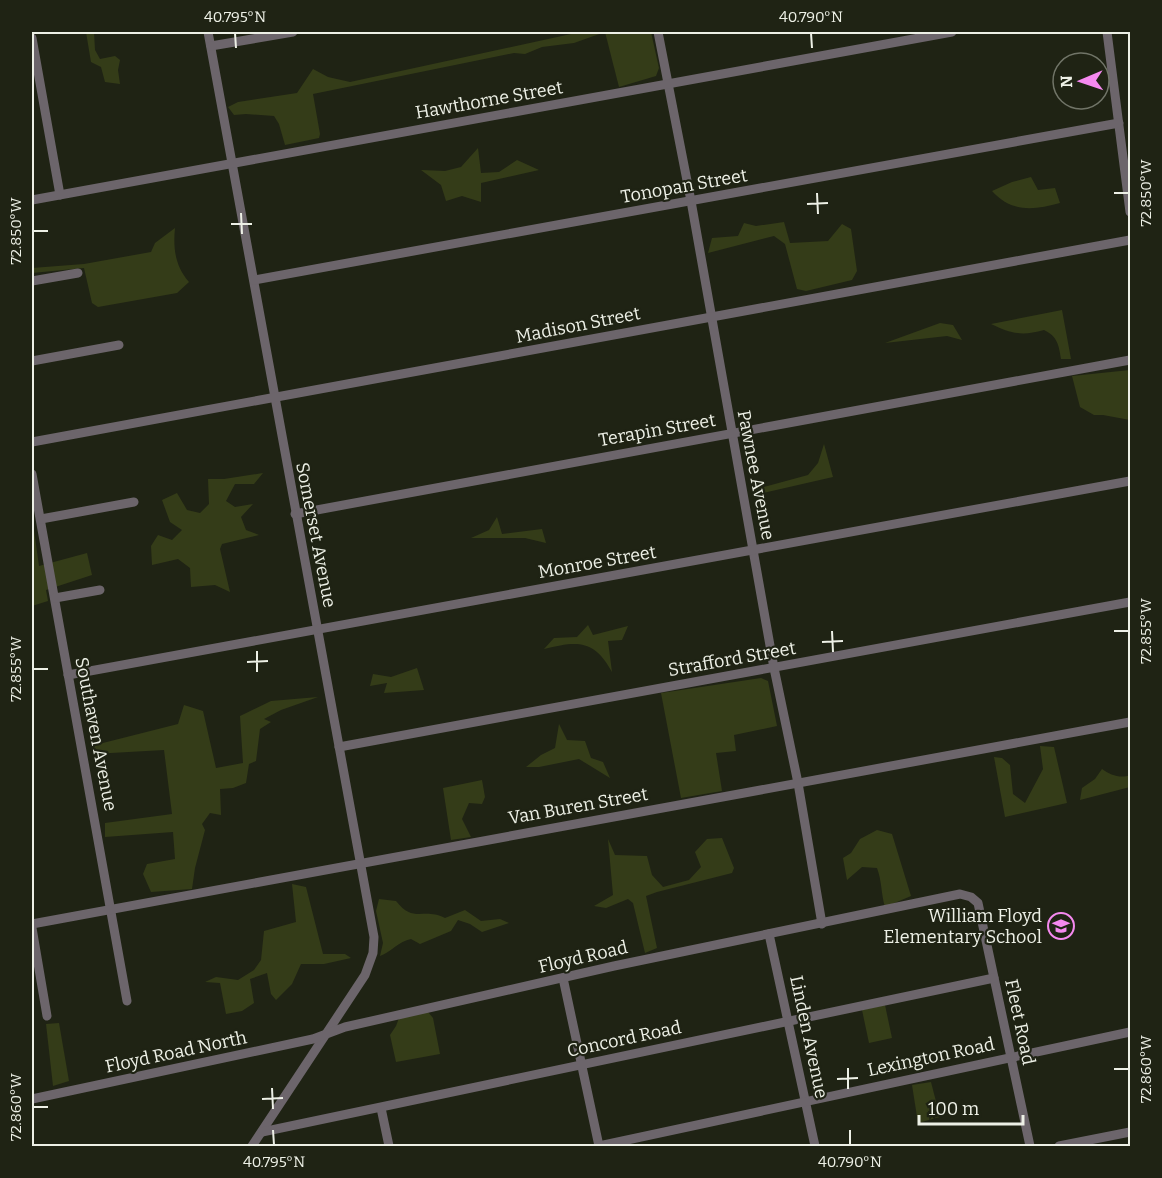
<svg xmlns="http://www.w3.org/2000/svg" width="1162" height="1178" font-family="Bitter,serif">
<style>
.green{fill:#343c18}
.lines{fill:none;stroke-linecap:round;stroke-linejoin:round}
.minor{stroke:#6c656b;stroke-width:9}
.ticks{fill:none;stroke:#edf0e6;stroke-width:2}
.labels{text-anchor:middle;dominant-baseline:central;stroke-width:4.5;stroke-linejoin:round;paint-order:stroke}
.street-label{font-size:18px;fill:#edf0e6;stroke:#1f2314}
.poi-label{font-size:18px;fill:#edf0e6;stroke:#1f2314;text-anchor:end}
.neatline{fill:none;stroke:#edf0e6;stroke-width:2}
.ticks-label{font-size:15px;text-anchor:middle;fill:#edf0e6}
</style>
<rect width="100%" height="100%" fill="#1f2314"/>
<g class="green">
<path d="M86,32H94L95,50L100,59L115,56L120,60L118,70L120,84L105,82L101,67L91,62Z"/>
<path d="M575,32H605L574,43L542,47L525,54L514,53L313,94L320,134L319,138L285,145L279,124L274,116L246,114L234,115L228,107L238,102L297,93L313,69L328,77L350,82L571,34Z"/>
<path d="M605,32H651L659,68L656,76L619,87Z"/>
<path d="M478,148L481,173L499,172L517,160L539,170L481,183V202L462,196L446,201L441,185L421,170L445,171L461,167Z"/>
<path d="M1031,177L1038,190L1055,188L1060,203C1034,210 1012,213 992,191L1012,182Z"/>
<path d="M784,222L790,243L828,241L842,224L851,229L857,271L852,280L806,291L797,289L785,244L774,236L708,253L712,238L738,236L744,223L756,226Z"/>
<path d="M175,228C173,248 175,266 189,282L177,293L98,307L92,303L84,268L32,273V268L84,264L151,252L155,243Z"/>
<path d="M1062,310L1071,359H1061C1059,345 1057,336 1044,330C1022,336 1012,334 991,324Z"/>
<path d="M940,323L953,325L962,340L947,336L885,343Z"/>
<path d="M1130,370V420L1103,415H1094L1080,407L1072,376Z"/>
<path d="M824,444L833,477L754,495L756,489L808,475L818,463Z"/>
<path d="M263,473L254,484H235L226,501L235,507L253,504L241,517L246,530L259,535L222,544L220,549L230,592L215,585L191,587L190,568L178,559L152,565L151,546L158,535L172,540L182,530L170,522L162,500L177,493L187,510L200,513L209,504L208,479H224Z"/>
<path d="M32,516L39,566L87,553L92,575L46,590L48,601L32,606Z"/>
<path d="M497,517L502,534L542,529L546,543L525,538H471L489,530Z"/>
<path d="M588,625L593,635L628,626L622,640L608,641L612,672C594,639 577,641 544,649L554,638L577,637Z"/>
<path d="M417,668L424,690L384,693L387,683L370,686L373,674L391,677Z"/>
<path d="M761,678L768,681L777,726L734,735L736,751L716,753L722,791L681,798L661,693Z"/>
<path d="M318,697L281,710L264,719L271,722L260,729L256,761L249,764L246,783L233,788L220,789L221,815L210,813L202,824L205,830L195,868L192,889L151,892L143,874L147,864L175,859L173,832L105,837V823L172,814L164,750L93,754L91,746L178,724L184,705L203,711L216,768L243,763L240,716L271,701Z"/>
<path d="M559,724L567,740L585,741L591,758L603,762L610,778L579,759L539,767H526L541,755L555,748Z"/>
<path d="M1040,746L1054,747L1067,803L1005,817L994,757L1002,758L1010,765L1013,794L1025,803L1043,769Z"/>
<path d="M1102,769C1110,775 1121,779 1130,775V787L1080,800L1082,788L1095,779Z"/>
<path d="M482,780L485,797L482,804L469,803L462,819L471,837L451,840L443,788Z"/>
<path d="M877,830L892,834L911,896L885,907C881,894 882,881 877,868L862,867L847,880L843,858L851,853L860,839Z"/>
<path d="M722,838L734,868L732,873L657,892L646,896L657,948L645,953L633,903L628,899L606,908L594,906L613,895L608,839L615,855L647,856L652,875L663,887L689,880L701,867L695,852L707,839Z"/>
<path d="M292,884L306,887L323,954H345L351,958L324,964H301L292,984L276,1000L271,994L267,973L250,979L254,1003L242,1011L226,1014L220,983L205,982L216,977L238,980L254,970L261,960L264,931L296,922Z"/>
<path d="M379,899L396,901C414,924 423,907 445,918L465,910L481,921L500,919L509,923L482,932L470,924L458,920L451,931L420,944L411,939C399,941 391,952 380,956L383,943L376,911Z"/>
<path d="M885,1005L892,1038L869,1043L862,1010Z"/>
<path d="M428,1012L433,1018L440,1054L396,1062L390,1035L396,1026L399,1018Z"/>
<path d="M59,1023L69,1081L53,1086L46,1024Z"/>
<path d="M931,1082L940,1117L918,1123L912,1085Z"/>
</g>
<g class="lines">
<g class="minor">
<path d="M208,32L374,937L373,953L365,975L252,1146"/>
<path d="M658,32L691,201L774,668L798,783L822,924"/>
<path d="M1107,32L1130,212"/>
<path d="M32,38L60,195"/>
<path d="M211,46L293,32"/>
<path d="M32,200L952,32"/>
<path d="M254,280L1119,123"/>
<path d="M32,281L78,273"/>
<path d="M32,361L119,345"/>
<path d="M32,442L1130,240"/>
<path d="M32,474L127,1001"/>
<path d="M295,514L1130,360"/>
<path d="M41,519L134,502"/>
<path d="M55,598L100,590"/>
<path d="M68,675L1130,481"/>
<path d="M339,747L1130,602"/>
<path d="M32,924L1130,722"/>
<path d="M32,928L47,1016"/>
<path d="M769,934L815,1146"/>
<path d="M563,978L599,1146"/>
<path d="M32,1099L313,1039L345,1027L614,966L960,894L971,897L978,903L1030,1146"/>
<path d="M381,1108L389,1146"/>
<path d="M262,1132L994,978"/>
<path d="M599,1146L1130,1032"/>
<path d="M1059,1146L1130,1132"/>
</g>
</g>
<path class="ticks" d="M235,33L236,48M811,33L812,48M817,193L818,214M1114,193H1129M807,204L828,203M241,213L242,234M231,224H252M33,231H48M832,631L833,652M1114,631H1129M822,642L843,641M257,651V672M247,662L268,661M33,669H48M848,1068V1089M1114,1069H1129M837,1079L858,1078M272,1088L273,1109M262,1099L283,1098M33,1107H48M273,1130L274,1145M850,1130V1145"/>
<defs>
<symbol id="school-ring" viewBox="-11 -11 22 22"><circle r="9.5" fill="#1f2314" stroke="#f589ef" stroke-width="1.5"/><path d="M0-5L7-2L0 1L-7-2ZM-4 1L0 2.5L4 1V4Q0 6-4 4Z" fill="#f589ef"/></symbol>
</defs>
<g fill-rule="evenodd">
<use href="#school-ring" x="1046" y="911" width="30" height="30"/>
</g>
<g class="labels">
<g class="street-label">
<text transform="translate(489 100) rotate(-10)">Hawthorne Street</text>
<text transform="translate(684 186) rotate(-10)">Tonopan Street</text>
<text transform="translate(578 325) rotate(-11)">Madison Street</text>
<text transform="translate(657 430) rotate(-10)">Terapin Street</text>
<text transform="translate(756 475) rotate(79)">Pawnee Avenue</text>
<text transform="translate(316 535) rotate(79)">Somerset Avenue</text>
<text transform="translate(597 562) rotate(-10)">Monroe Street</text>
<text transform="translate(732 659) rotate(-10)">Strafford Street</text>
<text transform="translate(96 734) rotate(79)">Southaven Avenue</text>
<text transform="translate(578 806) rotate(-10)">Van Buren Street</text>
<text transform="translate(583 957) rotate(-13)">Floyd Road</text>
<text transform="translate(1020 1022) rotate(78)">Fleet Road</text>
<text transform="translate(809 1037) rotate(78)">Linden Avenue</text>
<text transform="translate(624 1039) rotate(-12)">Concord Road</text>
<text transform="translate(176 1052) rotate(-12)">Floyd Road North</text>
<text transform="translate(931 1057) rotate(-12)">Lexington Road</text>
</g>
<g class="poi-label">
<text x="1042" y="916">William Floyd<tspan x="1042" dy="21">Elementary School</tspan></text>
</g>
</g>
<rect width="1162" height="1178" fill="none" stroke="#1f2314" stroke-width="66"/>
<g transform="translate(1081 81) rotate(268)"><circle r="28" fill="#1f2314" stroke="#717568" stroke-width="1.5"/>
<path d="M0-4.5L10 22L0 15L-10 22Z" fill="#f589ef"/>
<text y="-9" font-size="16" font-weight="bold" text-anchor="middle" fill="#edf0e6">N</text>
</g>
<path d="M919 1115v9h104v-9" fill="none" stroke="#edf0e6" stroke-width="3"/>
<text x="928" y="1115" font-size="18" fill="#edf0e6" stroke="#1f2314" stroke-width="4.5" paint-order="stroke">100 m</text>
<rect x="33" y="33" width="1096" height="1112" class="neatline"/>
<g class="ticks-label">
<text x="235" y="22">40.795°N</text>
<text x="811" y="22">40.790°N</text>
<text transform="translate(1146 193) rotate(-90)" y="5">72.850°W</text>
<text transform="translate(16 231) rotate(-90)" y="5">72.850°W</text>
<text transform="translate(1146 631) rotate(-90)" y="5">72.855°W</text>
<text transform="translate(16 669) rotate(-90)" y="5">72.855°W</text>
<text transform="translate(1146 1069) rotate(-90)" y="5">72.860°W</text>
<text transform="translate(16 1107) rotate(-90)" y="5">72.860°W</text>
<text x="274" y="1167">40.795°N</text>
<text x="850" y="1167">40.790°N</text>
</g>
</svg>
